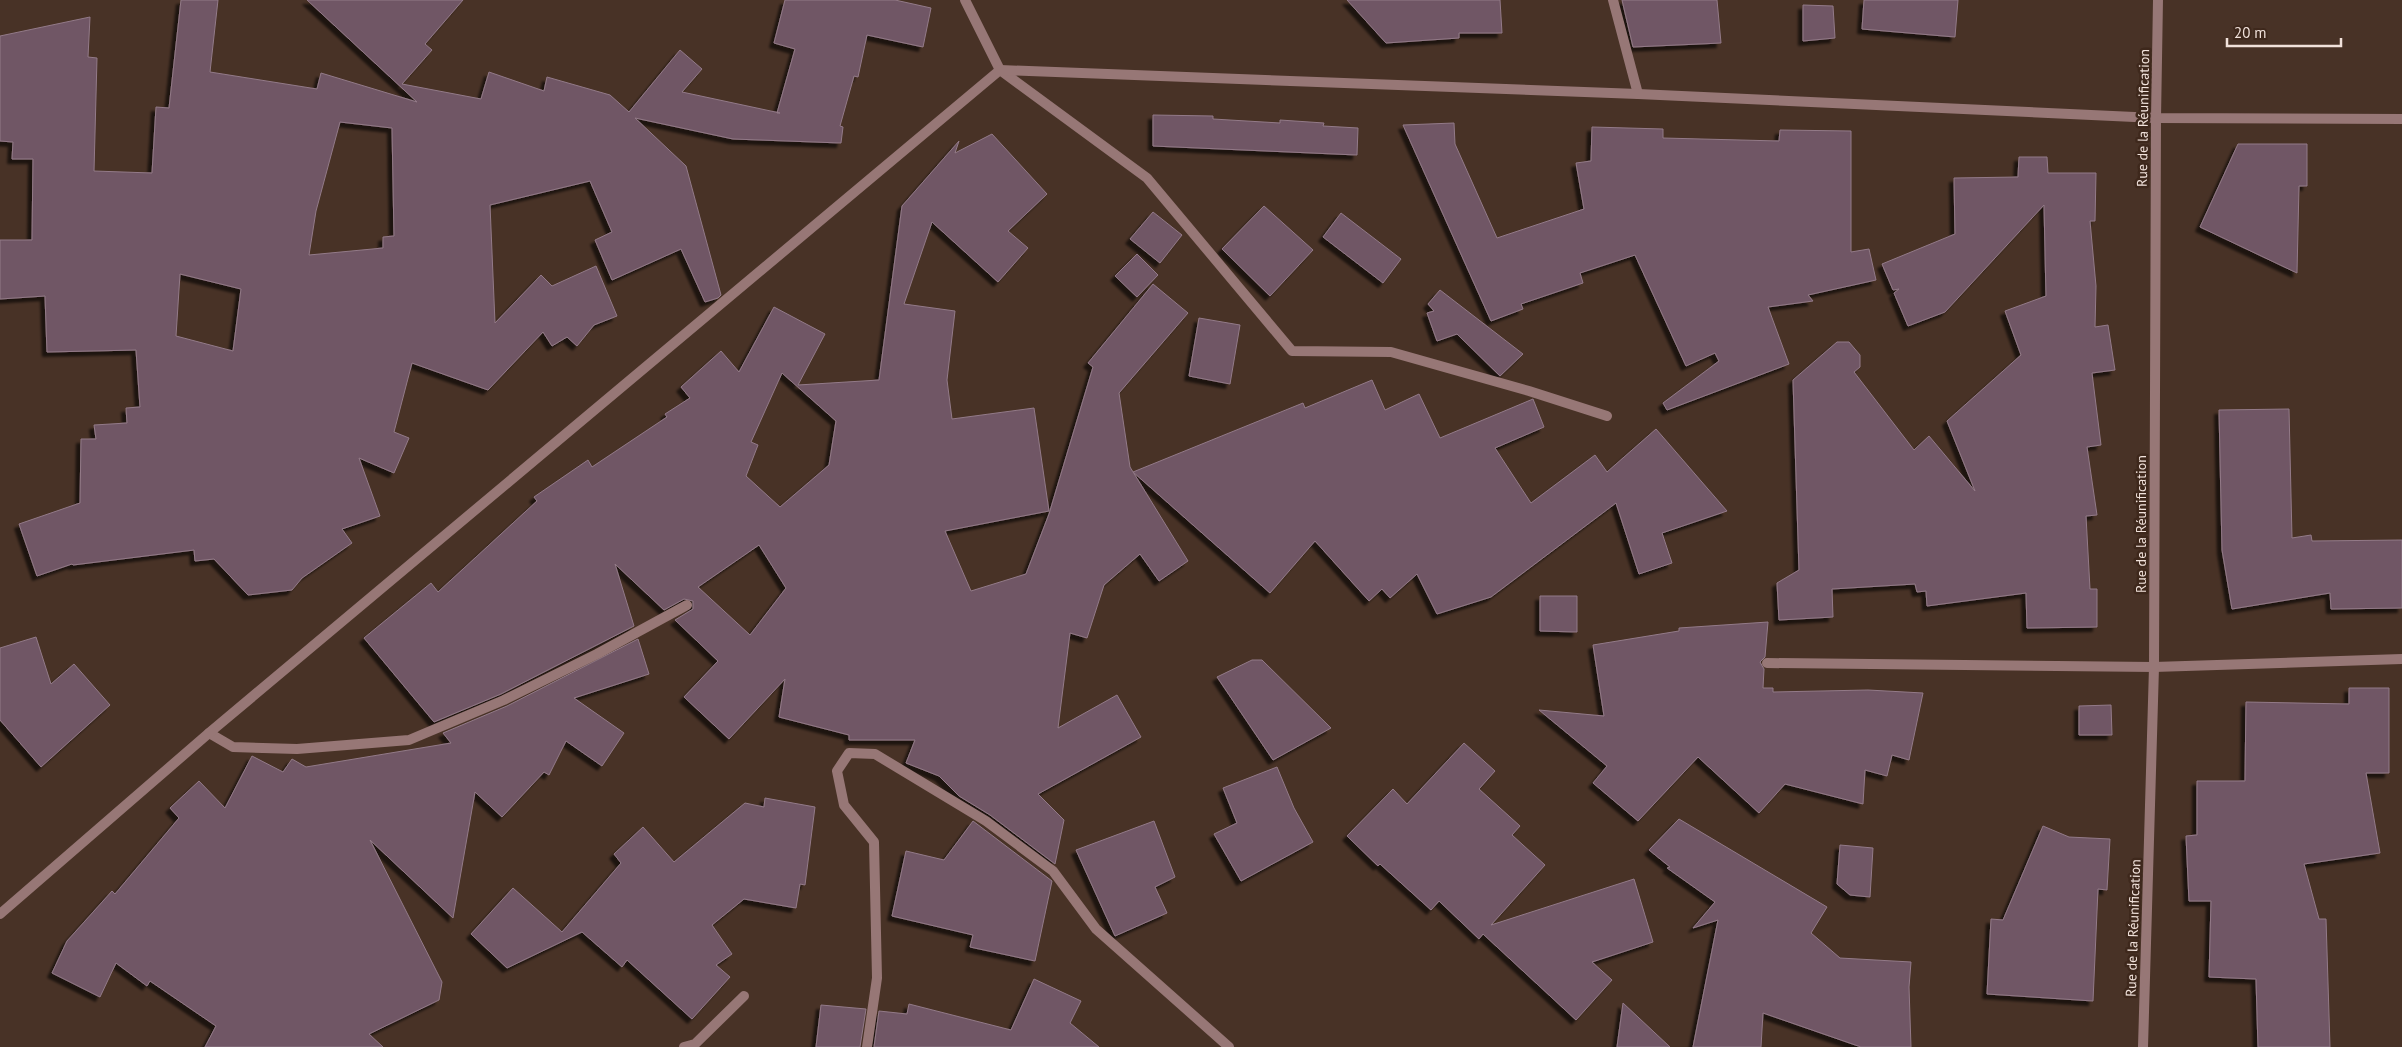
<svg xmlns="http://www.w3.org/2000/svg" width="2402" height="1047" font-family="'PT Sans',sans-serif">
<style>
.building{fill:#6f5765;stroke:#937a88;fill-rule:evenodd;filter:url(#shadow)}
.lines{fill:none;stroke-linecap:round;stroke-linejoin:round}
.minor{stroke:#977776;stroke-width:10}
.labels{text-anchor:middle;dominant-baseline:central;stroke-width:5;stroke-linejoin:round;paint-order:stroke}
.street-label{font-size:14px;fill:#f1e2db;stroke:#3e281c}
</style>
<defs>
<filter id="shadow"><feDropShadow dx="-4.5" dy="4.5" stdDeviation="1" flood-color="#0009"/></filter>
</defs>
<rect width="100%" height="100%" fill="#483226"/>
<g class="building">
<path d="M181,0H218L210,72L317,89L321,73L417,102L307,0H463L425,44L432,50L402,84L481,99L489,72L544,91L547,77L610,95L629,112L680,50L702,69L682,92L780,113H777L795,49L774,43L785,0H895L931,8L923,47L867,35L858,77L854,76L840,126L843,127L841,143L733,139L635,118L686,166L721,295L718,298L705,302L681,249L612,280L595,240L612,232L590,181L490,205L495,323L541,275L552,286L596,266L617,316L594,325L577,346L567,337L552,346L543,332L488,390L412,363L394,432L409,438L394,473L359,458L380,516L342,529L352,543L302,578L292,590L248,595L214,559L195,561L194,550L73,565L72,564L37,576L19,524L80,503L81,439H96L94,425L127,423L126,408L140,407L136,350L47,352L45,296L0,299V240H32L33,159H12L13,142L0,141V36L90,17L88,57L97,58L94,171L152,173L156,107L169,108ZM340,122L392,128L394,236L383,237V248L309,255L316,211ZM180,274L241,289L233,351L176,336Z"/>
<path d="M1347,0H1500L1502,33H1459V38L1386,43Z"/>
<path d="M1622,0H1717L1721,43L1633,47Z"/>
<path d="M1864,0H1958L1955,37L1862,29Z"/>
<path d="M1803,5L1833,6L1835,38L1803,41Z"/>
<path d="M1153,115L1213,116V119L1280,123V120L1324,123L1323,126L1358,128L1357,155L1153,146Z"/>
<path d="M1454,123L1455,144L1497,238L1584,209L1576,163L1591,161L1592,127L1663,129V138L1779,141L1780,130L1851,131V252L1869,249L1876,280L1808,295L1813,301L1768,307L1789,364L1667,410L1663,403L1719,361L1715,353L1686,366L1635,255L1580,273L1583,283L1521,304L1523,309L1491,321L1403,125Z"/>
<path d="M992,134L1047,194L1008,231L1028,248L998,282L932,222L904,304L955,311L947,380L952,419L1034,408L1049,511L945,531L971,591L1026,574L1049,514L1093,367L1088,363L1153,284L1188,313L1119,393L1130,467L1188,561L1159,581L1140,554L1104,585L1087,638L1070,633L1058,728L1117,695L1141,737L1038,794L1064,820L1055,864L990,815L959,796L939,776L906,763L915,740H849V735L779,717L785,679L729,739L684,697L718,661L675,620L693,609V601L684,599L664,610L615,564L634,626L501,694L434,722L364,638L431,583L438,592L537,501L534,497L588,460L592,467L667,417L665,414L690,398L681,387L721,351L739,372L774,307L825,334L798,385L879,380L902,206L959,141L955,153ZM782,373L836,421L829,465L780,507L746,476L758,445L751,442ZM759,545L786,588L750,635L698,587Z"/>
<path d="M2238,144H2307V186H2299L2297,273L2200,227Z"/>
<path d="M2019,157H2047L2048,173H2096L2095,221H2090L2096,286L2095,327L2108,325L2115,370L2092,373L2101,445L2087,447L2097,515L2086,516L2090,589H2097V627L2027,628L2026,593L1927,606L1926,591L1917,592L1915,584L1832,589L1833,617L1779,620L1777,583L1799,570L1793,380L1837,342H1849L1860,355V367L1854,372L1914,450L1929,436L1975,491L1947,421L2021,355L2005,311L2046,296L2044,205L1945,312L1908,326L1894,293L1899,289L1893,290L1882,264L1955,234L1954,178L2018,177Z"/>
<path d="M1264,206L1313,250L1270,296L1222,249Z"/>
<path d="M1153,212L1182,235L1160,263L1130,239Z"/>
<path d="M1341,213L1401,259L1383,283L1323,237Z"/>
<path d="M1137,254L1158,275L1137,297L1115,276Z"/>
<path d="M1440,290L1523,354L1500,376L1457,334L1437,341L1427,313L1434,311L1428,304Z"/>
<path d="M1199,318L1240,325L1230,384L1189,376Z"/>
<path d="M1372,380L1385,410L1419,394L1440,438L1533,399L1544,427L1495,448L1531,503L1595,455L1607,472L1656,429L1727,511L1662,533L1672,563L1639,574L1616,503L1491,597L1437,614L1417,574L1390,598L1382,589L1369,601L1315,541L1270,593L1133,472L1303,403L1305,408Z"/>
<path d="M2289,409L2292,538L2311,535L2312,541L2402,540V608L2331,609L2330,593L2232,609L2222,550L2219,410Z"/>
<path d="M1540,596H1577V632L1540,631Z"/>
<path d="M1768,622L1765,657L1760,662L1764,669L1763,688H1773V692L1868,690L1923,693L1909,760L1892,755L1887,776L1865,770L1863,804L1785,784L1759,813L1698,757L1638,821L1593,783L1607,766L1539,710L1604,716L1593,645L1679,631V628Z"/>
<path d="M36,637L51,684L74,664L110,705L41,767L0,720V648Z"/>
<path d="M638,639L649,674L574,698L624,733L602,766L566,741L549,775L544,772L502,817L475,792L453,918L370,840L442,982L439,1000L369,1034L383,1047H205L216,1026L150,981L147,986L116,963L100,997L52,973L67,941L112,891L115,894L179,818L170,808L199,781L225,808L252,756L283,772L292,759L306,767L451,743L443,733L507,706Z"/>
<path d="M1252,660H1262L1331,728L1273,760L1217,677Z"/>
<path d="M2349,688H2389V773H2366L2380,853L2304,864L2319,919H2326L2330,1047H2258L2256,979L2209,977L2211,901H2189L2186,836L2197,835V781H2245L2246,702L2349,704Z"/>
<path d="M2111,705L2112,735H2079V706Z"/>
<path d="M1464,743L1495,771L1479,789L1520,826L1512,835L1545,865L1491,925L1634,879L1653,942L1592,962L1612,980L1576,1020L1483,934L1479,939L1439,901L1431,910L1380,864L1378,866L1347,836L1393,789L1407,804Z"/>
<path d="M1277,767L1294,808L1313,842L1241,881L1214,834L1237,823L1223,788Z"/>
<path d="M765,798L815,807L805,885L800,884L796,908L744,899L712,925L732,954L716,965L730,977L692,1019L627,960L622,967L582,932L507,968L471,934L513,888L562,932L621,863L614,854L643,827L674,862L745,803L764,807Z"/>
<path d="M1679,819L1827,907L1811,933L1840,958L1911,962L1909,987L1911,1047H1861L1763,1013L1761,1047H1693L1718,920L1693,928L1715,902L1667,868L1670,867L1649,850Z"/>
<path d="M973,821L1052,881L1035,961L970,947L973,935L892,916L906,851L944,860Z"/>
<path d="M1154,821L1175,877L1155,887L1167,913L1115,936L1076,850Z"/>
<path d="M2043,826L2069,837L2110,839L2107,890L2098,889L2093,1001L1987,994L1991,919L2003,920Z"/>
<path d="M1840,845L1873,848L1870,897L1850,895L1837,884Z"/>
<path d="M1034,979L1081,1001L1070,1023L1099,1047H874L879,1011L907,1014L909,1004L1011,1030Z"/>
<path d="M1623,1003L1670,1047H1617Z"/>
<path d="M821,1005L866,1009L860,1047H816Z"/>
</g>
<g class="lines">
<g class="minor">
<path d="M965,0L1000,70L1147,178L1292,351L1391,352L1529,391L1607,416"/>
<path d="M1613,0L1638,94"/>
<path d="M1767,663L2154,667L2402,659"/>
<path d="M209,733L233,747L297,749L409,740L504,700L597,654L687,605"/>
<path d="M0,914L209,733L1000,70L1638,94L2156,118L2402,119"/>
<path d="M684,1047L695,1044L744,996"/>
<path d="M867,1047L877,978L874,842L844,805L837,771L849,753L875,754L986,821L1053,871L1096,929L1229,1047"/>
<path d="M2143,1047L2154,667L2156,118L2158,0"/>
</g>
</g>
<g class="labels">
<g class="street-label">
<text transform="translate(2143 118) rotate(-89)">Rue de la Réunification</text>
<text transform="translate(2141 524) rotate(-90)">Rue de la Réunification</text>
<text transform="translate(2133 928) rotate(-88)">Rue de la Réunification</text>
</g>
</g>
<path d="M2227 38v8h114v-8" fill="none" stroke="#f1e2db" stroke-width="2.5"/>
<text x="2234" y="38" font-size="15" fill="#f1e2db" stroke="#3e281c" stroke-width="4" paint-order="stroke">20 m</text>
</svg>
